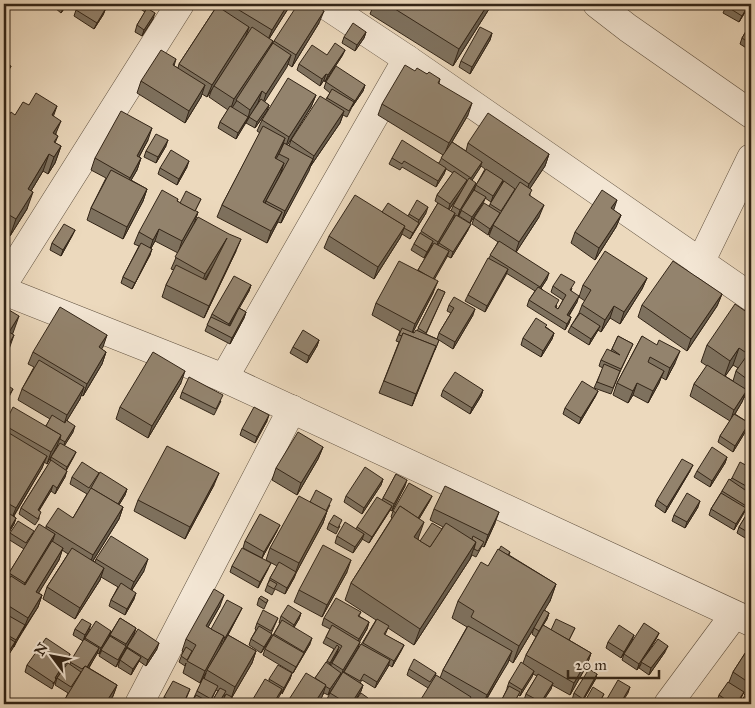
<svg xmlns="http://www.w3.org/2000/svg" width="755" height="708" font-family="'IM FELL Great Primer',serif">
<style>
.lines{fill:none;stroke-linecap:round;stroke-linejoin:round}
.minor-casing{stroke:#615240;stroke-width:29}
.minor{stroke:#f3e6d4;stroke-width:28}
.wall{fill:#7e715e;stroke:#332517;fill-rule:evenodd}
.shaded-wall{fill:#675c4c;stroke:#332517}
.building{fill:#93836d;stroke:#332517}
</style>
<rect width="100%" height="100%" fill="#ecd9bd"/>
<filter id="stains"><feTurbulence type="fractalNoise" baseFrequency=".004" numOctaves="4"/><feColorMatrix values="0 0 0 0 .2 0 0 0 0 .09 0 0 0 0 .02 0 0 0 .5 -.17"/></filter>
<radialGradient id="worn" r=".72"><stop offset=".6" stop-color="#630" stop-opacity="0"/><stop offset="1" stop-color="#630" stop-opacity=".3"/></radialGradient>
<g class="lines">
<defs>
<g id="minor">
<path d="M324,4L407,59L751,297"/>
<path d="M597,4L628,28L751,114"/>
<path d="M700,263L751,158"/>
<path d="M4,283L180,4"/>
<path d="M4,291L224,378L751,622"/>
<path d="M224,378L407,59"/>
<path d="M139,704L292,409"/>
<path d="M668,704L734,615"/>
</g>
</defs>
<use href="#minor" class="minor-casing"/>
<use href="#minor" class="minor"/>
</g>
<g class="wall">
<path d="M4,4H10L6,10L4,8Z"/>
<path d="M56,4H67L61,13L55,8Z"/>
<path d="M133,4H154L150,10L153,19L142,36L135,32L137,25L145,12Z"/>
<path d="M206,4H291L269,39L273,41L270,48L274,41L319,23L292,67L288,64L264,102L269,105L267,111L255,128L246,123L248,118L236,139L218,128L220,122L228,110L209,97L212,89L207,97L202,94L201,97L185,123L137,93L141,81L176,59L174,66L178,68L179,64L215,9Z"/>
<path d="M374,4H491L489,9L453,66L370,14Z"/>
<path d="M727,4H750L739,22L723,13Z"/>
<path d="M106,8L103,15L94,29L74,16L76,10Z"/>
<path d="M751,23V51L740,44L742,38Z"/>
<path d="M366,32L364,38L355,51L342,43L344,37Z"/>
<path d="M492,33L490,40L470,74L459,67L461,61Z"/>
<path d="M345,50L342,56L325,82L324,80L320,86L297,70L299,64Z"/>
<path d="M415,71L427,74L440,79L439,83L468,115L452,142L466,151L468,143L549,154L545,166L530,188V196L539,217L516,252L547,279L541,288L557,306L556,308L558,309L563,300L551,292L553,286L572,288L571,291L577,302L569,316L571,317L569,323L565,330L527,306L529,300L535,291L506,273L485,312L465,301L468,295L498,242L489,236L492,228L488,235L472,224L474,218L489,206L504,182L503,181L501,186L491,202L485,198L483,203L470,223L459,216L461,211L458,216L468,230L451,258L447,256L434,279L433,293L413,332L414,333L417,331L438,289L445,292L426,334L437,339L439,333L451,313L447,311L449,305L473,315L453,349L439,340L412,406L379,393L399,342L396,341L400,331L372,315L376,303L418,270L432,246L424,258L411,250L414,244L438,203L435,201L437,195L453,173L446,169L444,174L436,187L402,167L400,170L389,164L392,158L439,163L443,155L378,115L382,104ZM481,166L485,169L476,185L474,191L465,204L474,189L472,180ZM466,182L467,183L453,206L451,211L449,210L465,186Z"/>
<path d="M326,82L365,85L363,91L352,107L347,117L343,115L340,123L310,167L281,223L278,222L267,243L217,217L222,205L260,133L257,131L262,120L316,95L311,107L287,145L289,146L291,140L326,99L330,93L324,88ZM282,170H283L265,203L280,175Z"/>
<path d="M29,105L54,117L56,135L58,136L55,143L61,146L55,163L48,174L43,171L31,191L27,209L10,236L4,232V124L15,115Z"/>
<path d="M148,140L139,157L141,158L137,170L131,180L147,189L143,201L123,239L87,220L91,208L106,178L91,170L95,158Z"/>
<path d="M166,146L156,163L144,157L146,151Z"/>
<path d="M187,167L177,185L158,174L160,168Z"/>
<path d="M178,199L177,201L180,203L201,199L195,211L198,212L194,224L236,251L204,318L162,297L166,285L174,270L171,269L178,253L155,241L151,248L150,255L132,289L121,283L123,277L139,246L134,244L139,232ZM214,263L206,280L205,279Z"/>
<path d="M613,210L621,215L616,227L595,260L571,243L575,232Z"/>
<path d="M382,212L408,216L409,214L426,213L410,239L402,234L400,238L374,279L324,248L329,236Z"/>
<path d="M75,230L72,236L61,256L50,250L52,243Z"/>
<path d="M751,255V265L748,263Z"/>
<path d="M647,278L642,289L620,324L610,318L601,332L598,330L589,345L568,332L571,326L579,313L582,305L585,301L579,297L583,285Z"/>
<path d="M251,285L249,291L239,308L246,312L244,318L230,344L205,331L212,314Z"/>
<path d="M722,294L717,306L687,351L638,317L642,305Z"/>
<path d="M751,315V402L744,397L742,402L735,414L749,423L747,429L733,452L718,442L720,436L730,421L690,396L694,384L707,366L701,362L707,345ZM733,365L738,368L736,371L733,381L725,376Z"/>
<path d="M546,327L554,333L552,339L541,357L521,345L523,338Z"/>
<path d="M107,335L101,349L106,352L102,364L83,396L81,395L80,399L67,420L73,432L64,446L76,452L73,458L66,470L65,477L55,494L51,491L39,511V519L35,525L19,514L21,508L50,462L51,457L58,446L57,445L47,464L44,462L42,468L14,516L16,518L14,524L5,539L4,538V424L46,426L50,419L18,400L22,389L34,367L28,364L33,352Z"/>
<path d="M618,336L633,344L619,374L611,394L594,388L603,368L599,366L601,360L611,351Z"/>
<path d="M642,336L675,363L666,380L661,377L659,383L648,403L633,395L628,403L613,395L617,383Z"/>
<path d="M319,340L317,346L307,363L290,353L293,347Z"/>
<path d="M181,383L148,438L116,419L120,407Z"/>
<path d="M443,390H483L481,396L470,414L441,396Z"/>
<path d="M598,391L595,397L579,424L563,414L565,408Z"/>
<path d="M182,392L221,401L214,415L180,398Z"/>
<path d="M267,421L255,443L240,435L242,429Z"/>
<path d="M323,447L318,459L297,495L272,480L276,468Z"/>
<path d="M727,457L725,463L710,487L694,477L697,471Z"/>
<path d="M751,467V480L745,490L748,492L751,486V539L750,541L737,533L739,527L747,514L744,512L734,530L709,515L711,509L722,491L730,480L732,478Z"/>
<path d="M690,471L665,513L655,506L657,500Z"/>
<path d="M99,473L97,477L127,489L125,495L119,505L123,507L119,519L93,561L95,562L96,559L144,571L132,590L134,599L125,615L109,606L111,600L118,587L101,577L100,580L75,619L43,599L47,587L68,554L62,550L59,560L38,593L42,595L38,607L4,662V587L9,573L24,549L8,539L10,533L33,534L46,528V526L73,518L87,494L70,484L72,477Z"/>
<path d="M396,474L405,486L392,511L390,510L369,543L362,539L353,553L335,543L337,536L356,529L357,527L382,500Z"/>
<path d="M383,479L381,485L362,514L344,502L346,496Z"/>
<path d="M214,485L185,539L134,511L138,500Z"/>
<path d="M432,496L429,502L419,519L418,539L420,541L442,529L443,527L430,520L434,509L495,523L484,547L482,546L476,557L472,555L470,559L414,645L388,628L385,635L404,645L401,651L392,667L389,665L375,688L362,680L360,683L363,685L361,691L353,704H336L327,699L330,693L328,695L324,693L317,704H286L315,678L326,663L334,649L323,643L330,629L322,625L324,618L361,612L359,616L369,622L367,629L360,641L358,648L343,673H344L376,620L345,600L351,583L392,518L391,517L393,511ZM338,651V652L331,666L330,665Z"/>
<path d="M310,502L330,505L327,511L323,523L296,573L294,578L285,594L275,589L272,595L265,591L270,578L277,566L266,560L270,548Z"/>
<path d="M698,507L685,528L672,521L674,515Z"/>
<path d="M329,523L340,526L336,534L327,529Z"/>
<path d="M277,531L262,558L243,548L245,541Z"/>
<path d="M510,552L509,555L556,584L550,601L544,610L549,613L547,619L543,625L551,630L575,628L569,640L591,653L587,665L570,695L552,685L551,689L541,704H531L524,700L526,694L537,676L533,674L520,696L518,695L514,704H500L507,689V688L509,682L523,663L526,655L536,637L532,634L534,628L513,663L509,660L484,704H478L470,700L468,704L428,688L407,675L409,669L436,673L435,676L440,678L443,670L467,627L452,618L458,601L488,566Z"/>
<path d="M232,566L268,569L258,588L230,572Z"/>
<path d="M347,572L322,617L294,602L299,590Z"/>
<path d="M259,598L268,600L264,609L257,605Z"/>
<path d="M220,606L208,627L211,629L242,608L239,614L228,635L256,651L252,663L232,697L230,704H221L225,695H224L219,704H191L197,691L204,679L206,673L200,683L183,673L186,663L185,666L179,662L183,652L182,651L186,639ZM216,690L218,691L211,703H210Z"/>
<path d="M301,613L299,619L294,627L310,644L293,673L263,655L265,649L280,623H279L281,616Z"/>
<path d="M120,618L136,628L134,634L126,648L124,652L116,667L99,656L106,642L99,654L97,653L89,668L117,685L113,696L108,704H63L68,693L55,685L57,678L70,664L85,638L111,631L109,636Z"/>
<path d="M278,618L271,634H272L269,641L261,653L249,645L251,639L256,630L255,629L257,623Z"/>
<path d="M75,629L89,631L83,641L73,635Z"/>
<path d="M659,633L656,639L646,655L665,652L649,675L639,668L641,664L637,670L622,660L624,654Z"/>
<path d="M634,635L621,658L606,648L608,642Z"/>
<path d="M751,644V704L745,695L743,693L741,698L738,704H721L717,701L719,695L729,682L733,672Z"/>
<path d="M127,647L157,649L146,666L139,661L131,675L118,667L120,660L126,651Z"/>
<path d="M68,661L56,679L52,689L25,672L27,665Z"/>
<path d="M292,673L290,679L280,695L269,681V679Z"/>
<path d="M597,674L595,680L581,704L572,700L574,693Z"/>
<path d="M190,689L184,704H162L164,697Z"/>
<path d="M604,694L599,704H584L585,701Z"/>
</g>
<g class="shaded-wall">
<path d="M65,4H67L66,6L61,13Z"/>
<path d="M288,4H291L267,42L272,30Z"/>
<path d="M488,4H491L489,9L453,66L459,49Z"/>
<path d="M749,4H750L739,22L742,16Z"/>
<path d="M106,8L103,15L94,29L97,23Z"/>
<path d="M324,11L319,23L292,67L296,55Z"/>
<path d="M155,13L153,19L142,36L144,30Z"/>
<path d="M249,27L245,39L214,86L207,97L212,85Z"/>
<path d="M366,32L364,38L355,51L357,45Z"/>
<path d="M492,33L490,40L470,74L472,67Z"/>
<path d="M273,41L268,53L230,111L234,99Z"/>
<path d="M345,50L342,56L325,82L328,75Z"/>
<path d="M291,55L287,67L262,106L266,94Z"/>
<path d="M11,66L8,72L4,79V77Z"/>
<path d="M326,74L324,80L320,86L322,79Z"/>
<path d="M205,85L201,97L185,123L189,111Z"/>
<path d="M365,85L363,91L352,107L355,101Z"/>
<path d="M262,91L258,103L236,139L238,133L248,118L250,110Z"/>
<path d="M316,95L311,107L285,149L289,137Z"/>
<path d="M472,103L468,115L444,155L449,143Z"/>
<path d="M269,105L267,111L255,128L257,122Z"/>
<path d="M57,106L51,123L52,115Z"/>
<path d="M344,111L340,123L310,167L314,156Z"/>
<path d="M61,121L54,138L53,133Z"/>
<path d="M152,128L148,140L133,168L137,156Z"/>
<path d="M285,138L281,150L270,170L275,158Z"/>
<path d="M168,140L166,146L156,163L158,157Z"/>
<path d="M61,146L55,163L48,174L54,157Z"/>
<path d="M49,154L43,171L22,206L28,189Z"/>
<path d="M549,154L545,166L525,196L529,184Z"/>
<path d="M141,158L137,170L126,189L130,178Z"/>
<path d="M313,159L309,171L281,223L285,211Z"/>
<path d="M189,161L187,167L177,185L179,179Z"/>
<path d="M482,162L480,168L469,185L471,178Z"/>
<path d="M284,163L280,175L259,214L263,202Z"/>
<path d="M446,168L444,174L436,187L438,181Z"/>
<path d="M467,180L465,186L448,211L450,204Z"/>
<path d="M503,180L501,186L491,202L493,196Z"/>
<path d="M476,183L474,189L458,216L460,210Z"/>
<path d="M147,189L143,201L123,239L127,227Z"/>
<path d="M33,192L27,209L10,236L16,219Z"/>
<path d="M486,197L483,203L470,223L472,217Z"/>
<path d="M617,200L613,212L611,208Z"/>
<path d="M544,205L539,217L515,254L519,242Z"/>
<path d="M428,207L426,213L410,239L419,220Z"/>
<path d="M198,212L194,224L178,253L182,241Z"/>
<path d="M282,212L277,223L267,243L271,231Z"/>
<path d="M455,213L453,220L436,248L438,242Z"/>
<path d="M500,213L492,228L488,235L490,229Z"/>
<path d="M621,215L616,227L595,260L599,248Z"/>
<path d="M471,224L468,230L451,258L453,252Z"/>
<path d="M405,226L400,238L374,279L378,267Z"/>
<path d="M159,229L155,241L149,252L153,240Z"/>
<path d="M75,230L72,236L61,256L63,250Z"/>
<path d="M227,238L223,250L201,286L205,274Z"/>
<path d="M241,239L236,251L204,318L209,306Z"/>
<path d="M433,241L431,247L424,258L427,252Z"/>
<path d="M152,249L150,255L132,289Z"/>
<path d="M449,251L447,257L429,289L431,282Z"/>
<path d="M508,269L506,275L485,312L487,306Z"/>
<path d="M549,273L547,279L538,293L540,287Z"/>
<path d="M647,278L642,289L620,324L624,312Z"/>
<path d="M438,281L433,293L411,336L415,324Z"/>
<path d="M251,285L249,291L227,330L229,324Z"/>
<path d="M722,294L717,306L687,351L691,339Z"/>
<path d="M579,296L577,302L565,321L567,315Z"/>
<path d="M614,306L610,318L601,332L605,320Z"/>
<path d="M475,309L473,315L453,349L455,342Z"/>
<path d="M246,312L244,318L230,344L232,338Z"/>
<path d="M19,316L13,333L4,348L9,332Z"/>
<path d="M571,317L569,323L565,330L567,324Z"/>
<path d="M600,326L597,332L589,345L591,339Z"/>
<path d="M554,333L552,339L541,357L543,351Z"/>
<path d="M14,335L8,352L4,360V353Z"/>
<path d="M107,335L103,347L95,359L99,347Z"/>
<path d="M319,340L317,346L307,363L309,356Z"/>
<path d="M436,346L431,358L412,406L416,394Z"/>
<path d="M739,348L733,365L724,378L730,361Z"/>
<path d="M680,351L675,363L666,380L670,368Z"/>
<path d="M106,352L102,364L83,396L87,384Z"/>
<path d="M185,371L181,383L148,438L152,426Z"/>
<path d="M664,371L659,383L648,403L653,391Z"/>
<path d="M637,383L633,395L628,403L633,391Z"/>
<path d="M84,387L80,399L63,427L67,415Z"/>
<path d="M13,389L10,395L4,405V402Z"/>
<path d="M483,390L481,396L470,414L472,408Z"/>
<path d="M747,390L742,402L730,422L734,410Z"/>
<path d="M598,391L595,397L579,424L581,418Z"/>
<path d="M269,415L267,421L255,443L257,437Z"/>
<path d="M749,423L747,429L733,452L735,446Z"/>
<path d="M75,426L73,432L63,448L65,442Z"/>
<path d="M61,435L57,446L47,464L51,452Z"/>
<path d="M323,447L318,459L297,495L301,483Z"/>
<path d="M76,452L73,458L65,473L67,467Z"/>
<path d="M47,456L42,468L11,520L16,508Z"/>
<path d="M727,457L725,463L710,487L712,481Z"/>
<path d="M693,465L690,471L665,513L667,507Z"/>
<path d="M67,471L65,477L55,494L57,488Z"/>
<path d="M219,473L214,485L185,539L190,527Z"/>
<path d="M751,478V480L744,492L746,486Z"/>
<path d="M383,479L381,485L362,514L364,508Z"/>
<path d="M407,480L405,486L392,511L394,504Z"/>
<path d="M53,485L51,491L35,516L38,510Z"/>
<path d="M127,489L125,495L115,511L117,505Z"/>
<path d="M432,496L429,502L416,524L418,518Z"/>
<path d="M700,501L698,507L685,528L687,522Z"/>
<path d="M392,506L389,512L369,543L372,537Z"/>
<path d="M123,507L119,519L89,567L93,555Z"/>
<path d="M746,508L743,515L734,530L736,524Z"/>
<path d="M327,511L323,523L296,573L294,578L285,594L287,588L295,574L299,563Z"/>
<path d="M499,512L495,523L484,547L488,535Z"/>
<path d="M16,518L14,524L5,539L8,532Z"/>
<path d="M424,522L418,539L408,554L414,537Z"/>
<path d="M280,525L277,531L262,558L264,552Z"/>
<path d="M55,534L51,546L21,595L25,583Z"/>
<path d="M364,534L362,540L353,553L355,547Z"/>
<path d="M476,542L470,559L414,645L420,629Z"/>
<path d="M63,548L59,560L32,604L36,592Z"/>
<path d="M148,559L144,571L129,594L134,582Z"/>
<path d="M351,560L347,572L322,617L327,605Z"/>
<path d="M271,563L268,569L258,588L260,582Z"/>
<path d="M104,568L100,580L75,619L80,608Z"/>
<path d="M556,584L550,601L513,663L519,646Z"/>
<path d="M136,593L134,599L125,615L127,609Z"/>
<path d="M42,595L38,607L23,630L28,618Z"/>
<path d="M224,595L220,606L202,638L206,626Z"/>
<path d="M242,608L239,614L223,644L225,638Z"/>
<path d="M301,613L299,619L292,631L294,625Z"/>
<path d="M549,613L547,619L536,637L539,631Z"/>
<path d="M369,622L367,629L357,646L359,639Z"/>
<path d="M91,624L89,631L83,641L85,635Z"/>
<path d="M25,625L14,647L16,640Z"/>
<path d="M136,628L134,634L126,648L124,652L116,667L126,644Z"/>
<path d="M111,631L109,637L99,654L101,648Z"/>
<path d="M659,633L656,639L637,670L639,664Z"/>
<path d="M272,634L269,641L261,653L264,647Z"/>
<path d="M634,635L632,641L621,658L624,652Z"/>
<path d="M224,636L220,648L200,683L205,671Z"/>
<path d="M312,638L310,644L293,673L296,667Z"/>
<path d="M15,642L13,648L4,662V659Z"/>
<path d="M360,642L358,648L341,676L343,670Z"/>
<path d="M159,643L157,649L146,666L148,660Z"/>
<path d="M404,645L401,651L392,667L394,661Z"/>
<path d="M668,646L665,652L649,675L651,668Z"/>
<path d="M339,647L337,653L328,669L330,663Z"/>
<path d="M99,648L97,654L83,677L85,671Z"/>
<path d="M256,651L252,663L231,699L235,687Z"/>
<path d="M512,651L508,663L483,704L487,695Z"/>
<path d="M591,653L587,665L570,695L574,683Z"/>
<path d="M70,654L68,661L53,684L55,678Z"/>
<path d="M141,657L138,663L131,675L133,669Z"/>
<path d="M390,660L388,667L375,688L377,682Z"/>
<path d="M534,671L532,677L520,696L522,690Z"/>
<path d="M292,673L290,679L282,694L284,688Z"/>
<path d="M341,673L339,679L328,695L330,689Z"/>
<path d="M597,674L595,680L581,704L583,699Z"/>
<path d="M553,683L551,689L541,704H540Z"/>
<path d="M117,685L113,696L108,704H105Z"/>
<path d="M326,685L322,697L317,704H314Z"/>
<path d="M363,685L361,691L353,704H351Z"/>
<path d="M630,687L628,693L621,704H620Z"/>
<path d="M282,689L280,695L275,704H273Z"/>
<path d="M744,692L738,704H736Z"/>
</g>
<g class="building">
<path d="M59,4H65L63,7Z"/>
<path d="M80,4H98L106,8L97,23L76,10Z"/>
<path d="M145,4H152L150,7Z"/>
<path d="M229,4H288L272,30Z"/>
<path d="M298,4H313L324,11L296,55L274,41Z"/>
<path d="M387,4H488L459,49Z"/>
<path d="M727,4H749L742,16L726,6Z"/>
<path d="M217,6L249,27L212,85L179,64Z"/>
<path d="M147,8L155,13L144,30L137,25Z"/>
<path d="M353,23L366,32L357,45L344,37Z"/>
<path d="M751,23V44L742,38Z"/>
<path d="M252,27L273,41L234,99L214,86Z"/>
<path d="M480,27L492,33L472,67L461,61Z"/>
<path d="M273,43L291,55L266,94L262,91L250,110L236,100Z"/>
<path d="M335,43L345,50L328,75L326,74L322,79L299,64L312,45L327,55Z"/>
<path d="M161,50L176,59L173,65L205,85L189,111L141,81Z"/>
<path d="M4,62L11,66L4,77Z"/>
<path d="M405,65L415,71L417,68L427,74L429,72L440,79L438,83L472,103L449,143L382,104Z"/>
<path d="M336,66L365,85L355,101L326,82Z"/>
<path d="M288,78L316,95L289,137L262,120Z"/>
<path d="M332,89L354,102L349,111L327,98Z"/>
<path d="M36,93L57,106L52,115L61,121L53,133L58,136L54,142L61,146L54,157L49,154L28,189L33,192L16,219L4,212V124L11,112L15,115L23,102L29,105Z"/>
<path d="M320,96L344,111L314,156L291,140Z"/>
<path d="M261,99L269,105L257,122L249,117Z"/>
<path d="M230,106L248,117L238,133L220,122Z"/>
<path d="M121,111L152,128L137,156L141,158L130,178L95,158Z"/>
<path d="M488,113L549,154L529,184L468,143Z"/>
<path d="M263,126L285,138L275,158L284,163L263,202L282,212L271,231L222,205Z"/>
<path d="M156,134L168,140L158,157L146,151Z"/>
<path d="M402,140L446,168L438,181L404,161L402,164L392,158Z"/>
<path d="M452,142L482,162L471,178L441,158Z"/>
<path d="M284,143L313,159L285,211L266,201L289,159L279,154Z"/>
<path d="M171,150L189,161L179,179L160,168Z"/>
<path d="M486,169L503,180L493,196L476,185Z"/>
<path d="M111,170L147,189L127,227L91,208Z"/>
<path d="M454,171L467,180L450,204L437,195Z"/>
<path d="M469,178L476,183L460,210L453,206Z"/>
<path d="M504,181L515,189L501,211L490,204Z"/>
<path d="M520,182L532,190L529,195L544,205L519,242L493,225Z"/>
<path d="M162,190L178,199L177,201L198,212L182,241L159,229L153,240L139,232Z"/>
<path d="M474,190L486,197L472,217L461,210Z"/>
<path d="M602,190L617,200L611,208L621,215L599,248L575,232Z"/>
<path d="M186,191L201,199L195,211L180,203Z"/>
<path d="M355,195L405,226L378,267L329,236Z"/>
<path d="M417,200L428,207L419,220L409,214Z"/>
<path d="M388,203L419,223L413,233L404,228L405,226L382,212Z"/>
<path d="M438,203L455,213L438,242L421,231Z"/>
<path d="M484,203L500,213L490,229L474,218Z"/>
<path d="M456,215L471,224L453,252L439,243Z"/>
<path d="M198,217L229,234L241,239L209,306L166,285L176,265L206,280L227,238L205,274L175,257Z"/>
<path d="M64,224L75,230L63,250L52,243Z"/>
<path d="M420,233L433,241L427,252L414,244Z"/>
<path d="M499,241L549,273L540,287L490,255Z"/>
<path d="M141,243L152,249L135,283L123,277Z"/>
<path d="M434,243L449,251L433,279L418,270Z"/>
<path d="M605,251L647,278L624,312L614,306L605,320L582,305L591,290L583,285Z"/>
<path d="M488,258L508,269L487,306L468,295Z"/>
<path d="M399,261L438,281L415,324L376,303Z"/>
<path d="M673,261L722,294L691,339L642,305Z"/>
<path d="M561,274L575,282L570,290L579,296L567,315L571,317L567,324L529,300L538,287L559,300L555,307L558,309L566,295L553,286Z"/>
<path d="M234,276L251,285L229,324L212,314Z"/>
<path d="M438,289L445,292L426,333L418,328Z"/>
<path d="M454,297L475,309L455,342L439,333L454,308L449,305Z"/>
<path d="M735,304L751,315V382L736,371L748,354L739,348L730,361L707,345Z"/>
<path d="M4,307L19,316L9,332L14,335L4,353Z"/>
<path d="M60,307L107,335L99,347L106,352L87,384L33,352Z"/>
<path d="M239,308L246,312L232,338L207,325L211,317L230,326Z"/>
<path d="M580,313L600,326L591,339L571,326Z"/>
<path d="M536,318L547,325L545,327L554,333L543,351L523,338Z"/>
<path d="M402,328L414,333L416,330L439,340L435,350L436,346L403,333L402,336L399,335Z"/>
<path d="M303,330L319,340L309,356L293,347Z"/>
<path d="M403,333L436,346L416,394L384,381Z"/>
<path d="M618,336L633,344L621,369L601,360L607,349L620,355L612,349Z"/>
<path d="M642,336L657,345L659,340L680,351L670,368L650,357L648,362L664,371L653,391L637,383L633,391L617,383Z"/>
<path d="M153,352L185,371L152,426L120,407Z"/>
<path d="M39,360L84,387L67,415L22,389Z"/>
<path d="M604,364L620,371L613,388L597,382Z"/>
<path d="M707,365L747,390L734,410L694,384Z"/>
<path d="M455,372L483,390L472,408L443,390Z"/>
<path d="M189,377L223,395L216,409L182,392Z"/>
<path d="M582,381L598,391L581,418L565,408Z"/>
<path d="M4,383L13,389L4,402Z"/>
<path d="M4,403L7,405L4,410Z"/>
<path d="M13,407L61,435L51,452L4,425Z"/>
<path d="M254,407L269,415L257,437L242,429Z"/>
<path d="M734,414L749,423L735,446L720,436Z"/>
<path d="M52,415L65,423L66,420L75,426L65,442L60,439L61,435L46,426Z"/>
<path d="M4,430L47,456L16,508L4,501Z"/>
<path d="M298,432L323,447L301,483L276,468Z"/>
<path d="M60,443L76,452L67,467L51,457Z"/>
<path d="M167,446L219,473L190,527L138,500Z"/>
<path d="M712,447L727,457L712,481L697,471Z"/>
<path d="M682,459L693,465L667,507L657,500Z"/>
<path d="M51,460L67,471L57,488L53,485L38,510L41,512L38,519L21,508Z"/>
<path d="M82,462L99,473L89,488L72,477Z"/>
<path d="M740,462L751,468V478L746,486L732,478Z"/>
<path d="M365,467L383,479L364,508L346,496Z"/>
<path d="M100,472L127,489L118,504L91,488Z"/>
<path d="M396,474L407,480L394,504L383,498Z"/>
<path d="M729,479L748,492L751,486V509L722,491Z"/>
<path d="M409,483L432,496L418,518L400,506L396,513L393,511Z"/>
<path d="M445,486L499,512L488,535L434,509Z"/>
<path d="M91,488L123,507L93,555L46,526L58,508L73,518Z"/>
<path d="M316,490L332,499L326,511L310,502Z"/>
<path d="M687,493L700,501L687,522L674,515Z"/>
<path d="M721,493L746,508L736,524L711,509Z"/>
<path d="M299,496L327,511L299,563L270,548Z"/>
<path d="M377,497L392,506L372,537L357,527Z"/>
<path d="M400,506L424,522L414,537L430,547L446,523L476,542L420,629L351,583Z"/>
<path d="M4,510L16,518L8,532L4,530Z"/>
<path d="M748,512L751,514V534L739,527Z"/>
<path d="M260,514L280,525L264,552L245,541Z"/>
<path d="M334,515L342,520L338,528L329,523Z"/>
<path d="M18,521L34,531L26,543L10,533Z"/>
<path d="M345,522L364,534L355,547L337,536Z"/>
<path d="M432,523L442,529L430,547L420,541Z"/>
<path d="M39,524L55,534L25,583L9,573Z"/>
<path d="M111,536L148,559L134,582L96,559Z"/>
<path d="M473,536L484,542L478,551L474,549L476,542L472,539Z"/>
<path d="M52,541L63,548L36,592L42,595L28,618L4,603V587L11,576L25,585Z"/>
<path d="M323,545L351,560L327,605L299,590Z"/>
<path d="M501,546L510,552L508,555L499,550Z"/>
<path d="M72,548L104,568L80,608L47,587Z"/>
<path d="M242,548L271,563L260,582L232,566Z"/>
<path d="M498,549L556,584L519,646L471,617L474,611L458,601L481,562L488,566Z"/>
<path d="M279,562L296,572L287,588L270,578Z"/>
<path d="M270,580L277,584L274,589L267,585Z"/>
<path d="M121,583L136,593L127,609L111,600Z"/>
<path d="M214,589L224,595L206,626L224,636L205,671L187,661L196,645L186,639Z"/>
<path d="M261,596L268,600L266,603L259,598Z"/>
<path d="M336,598L361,612L358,616L369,622L359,639L324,618Z"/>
<path d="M227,600L242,608L225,638L224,637V636L211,629Z"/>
<path d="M288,605L301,613L294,625L281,616Z"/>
<path d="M263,610L278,618L271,631L257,623Z"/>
<path d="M544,610L549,613L539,631L534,628Z"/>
<path d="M4,613L25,625L16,640L4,633Z"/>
<path d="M120,618L136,628L126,644L110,635Z"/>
<path d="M82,619L91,624L85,635L75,629Z"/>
<path d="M377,619L389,626L384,634L404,645L394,661L363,643Z"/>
<path d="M556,619L575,628L569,640L551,630Z"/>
<path d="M282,620L312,638L304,652L274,634Z"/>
<path d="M96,621L111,631L101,648L85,638Z"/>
<path d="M644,623L659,633L639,664L624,654Z"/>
<path d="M332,625L360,642L343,670L332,663L342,646L326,637Z"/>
<path d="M543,625L591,653L574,683L526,655Z"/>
<path d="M619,625L634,635L624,652L608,642Z"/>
<path d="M259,626L272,634L264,647L251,639Z"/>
<path d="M468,626L512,651L487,695L443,670Z"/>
<path d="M138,629L159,643L148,660L127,647Z"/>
<path d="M4,635L15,642L4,659Z"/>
<path d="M228,635L256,651L235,687L207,670Z"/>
<path d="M273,635L304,653L296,667L265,649Z"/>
<path d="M110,636L126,646L118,660L101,650Z"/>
<path d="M46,638L70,654L55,678L56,679L54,683L27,665Z"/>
<path d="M84,639L99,648L87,667L85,666L82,669L70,662Z"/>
<path d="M658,639L668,646L651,668L641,662Z"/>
<path d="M361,644L390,660L377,682L364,674L360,681L344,672Z"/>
<path d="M751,644V684L733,672Z"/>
<path d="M337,645L339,647L330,663L327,661Z"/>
<path d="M186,647L192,651L187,660L181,656Z"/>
<path d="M127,648L141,657L133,669L120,660Z"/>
<path d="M414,659L436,673L430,682L409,669Z"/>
<path d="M326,662L341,673L330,689L325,686L326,685L315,678Z"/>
<path d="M521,662L534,671L522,690L509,682Z"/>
<path d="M68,663L81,672L71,687L57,678Z"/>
<path d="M278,665L292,673L284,688L269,679Z"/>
<path d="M85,666L117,685L105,704H74L65,699Z"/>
<path d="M589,669L597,674L583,699L574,693Z"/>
<path d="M343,672L363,685L351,704H348L330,693Z"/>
<path d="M306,673L326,685L314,704H286Z"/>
<path d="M538,674L553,683L541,702L526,694Z"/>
<path d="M436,675L471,697L467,704H418Z"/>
<path d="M203,678L218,686L211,699L197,691Z"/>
<path d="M265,679L282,689L273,704H250Z"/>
<path d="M618,680L630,687L620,704H604Z"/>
<path d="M173,681L190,689L183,704H178L164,697Z"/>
<path d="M728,682L744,692L736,704L731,703L719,695Z"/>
<path d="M509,686L520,692L513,704L502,699Z"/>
<path d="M593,687L604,694L598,704H591L585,701Z"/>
<path d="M220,688L226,691L218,704H191L196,695L211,703Z"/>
<path d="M361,693L368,698L364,704H353Z"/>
<path d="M226,694L232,697L229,703L223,700Z"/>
<path d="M746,694L751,698V704H739Z"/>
<path d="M321,700L327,704H318Z"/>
</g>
<rect width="755" height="708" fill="none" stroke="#ecd9bd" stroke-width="20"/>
<rect x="5" y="5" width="745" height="698" fill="none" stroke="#332517" stroke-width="2.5"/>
<rect x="10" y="10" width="735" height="688" fill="none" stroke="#332517"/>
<g transform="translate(52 656) rotate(302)" stroke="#f3e6d4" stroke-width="4" paint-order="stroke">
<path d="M0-4L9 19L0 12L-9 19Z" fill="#332517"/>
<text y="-8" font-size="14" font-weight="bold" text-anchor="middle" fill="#332517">N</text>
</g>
<path d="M568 670v8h91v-8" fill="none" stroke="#332517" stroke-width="2.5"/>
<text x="575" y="670" font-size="15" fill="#332517" stroke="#f3e6d4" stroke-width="4" paint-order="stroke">20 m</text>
<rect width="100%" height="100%" filter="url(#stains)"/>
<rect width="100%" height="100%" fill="url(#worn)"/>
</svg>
